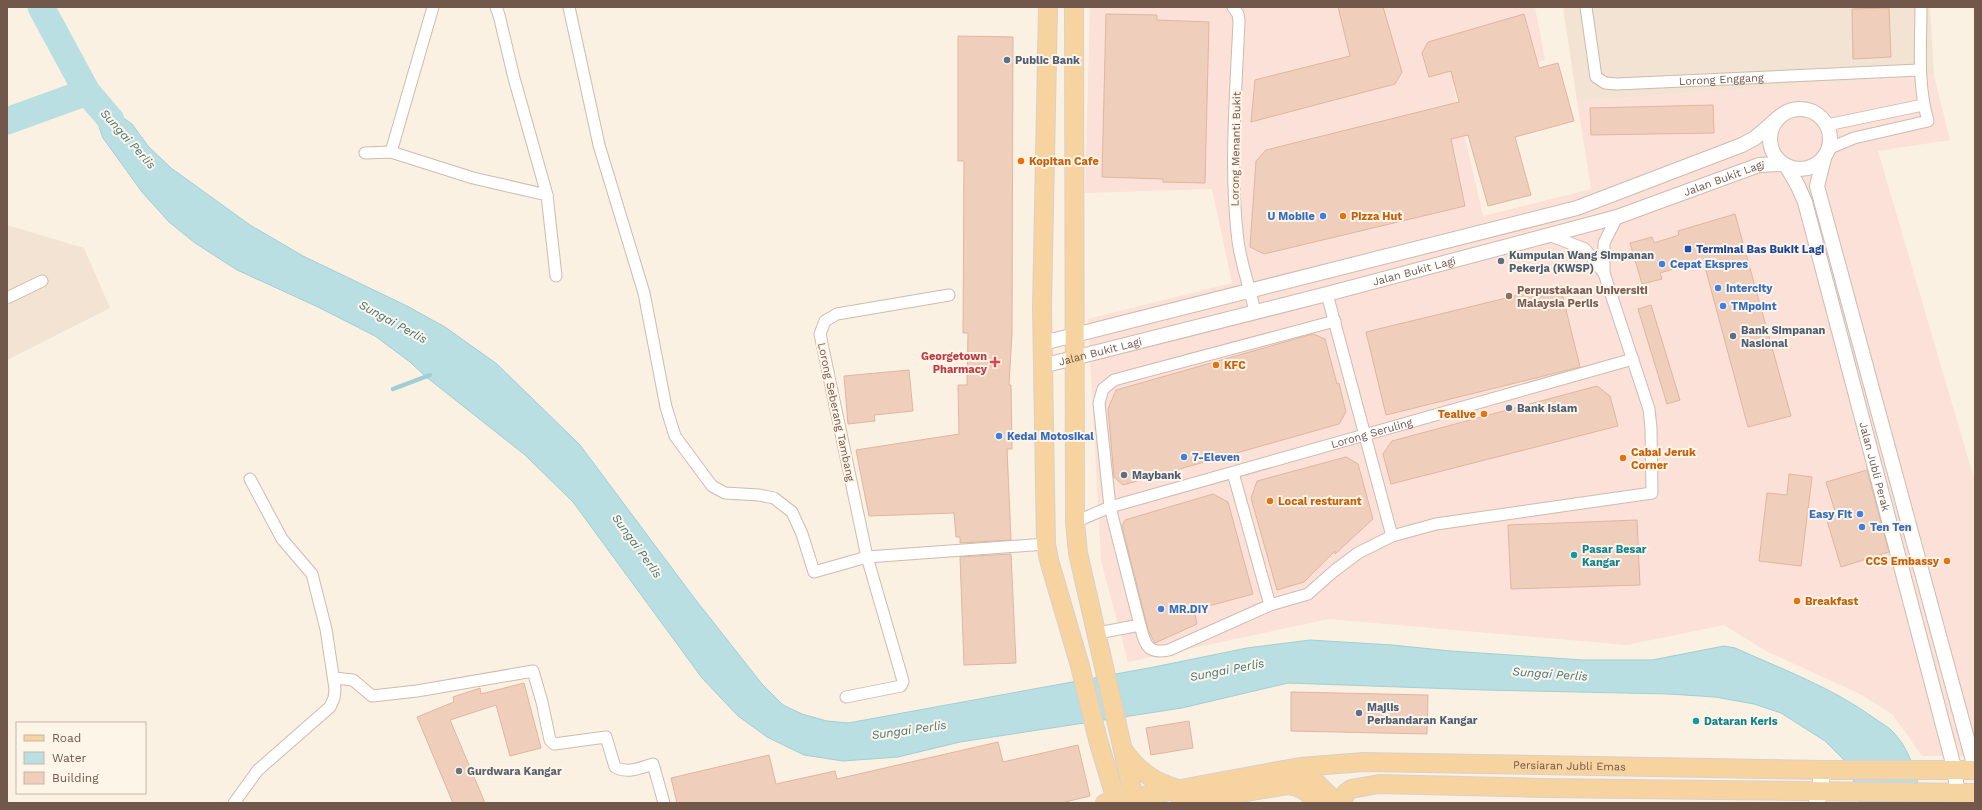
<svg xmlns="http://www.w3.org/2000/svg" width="1982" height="810" font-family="'Work Sans',sans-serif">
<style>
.residential{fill:#f2e3d2}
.commercial{fill:#fbe1d8}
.water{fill:#b9dfe3;stroke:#a0ced5}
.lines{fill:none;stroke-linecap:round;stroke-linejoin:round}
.stream{stroke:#a0ced5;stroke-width:4.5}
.river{stroke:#b9dfe3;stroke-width:27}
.building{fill:#efcfbc;stroke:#e1b59e}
.minor-casing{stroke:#cebbae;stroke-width:13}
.tertiary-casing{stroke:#cebbae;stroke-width:16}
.secondary-casing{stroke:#d1baab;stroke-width:18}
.primary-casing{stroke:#d8d0cd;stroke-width:20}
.minor{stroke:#fff;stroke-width:11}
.tertiary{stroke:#fff;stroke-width:14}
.secondary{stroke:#fff;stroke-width:16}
.primary{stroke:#f7d39f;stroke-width:18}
.service-dot{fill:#5c6f8a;stroke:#fef5e9;stroke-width:1.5}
.food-dot{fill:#e8710a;stroke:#fef5e9;stroke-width:1.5}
.shop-dot{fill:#3f7fe0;stroke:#fef5e9;stroke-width:1.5}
.transit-dot{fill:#1a4fb4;stroke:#fef5e9;stroke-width:1.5}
.education-dot{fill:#8d6e63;stroke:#fef5e9;stroke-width:1.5}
.health-dot{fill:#e0444e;stroke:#fef5e9;stroke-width:1.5}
.culture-dot{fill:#0f9aa8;stroke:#fef5e9;stroke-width:1.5}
.worship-dot{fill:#6b7280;stroke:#fef5e9;stroke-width:1.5}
.labels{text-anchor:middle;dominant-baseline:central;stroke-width:4;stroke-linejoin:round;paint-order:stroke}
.service-label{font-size:11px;font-weight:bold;fill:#4e5e75;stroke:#fef5e9;text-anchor:start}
.street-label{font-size:11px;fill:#72574b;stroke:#fef5e9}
.food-label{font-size:11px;font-weight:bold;fill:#c56008;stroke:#fef5e9;text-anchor:start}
.shop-label{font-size:11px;font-weight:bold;fill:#366cbe;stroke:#fef5e9;text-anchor:start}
.transit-label{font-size:11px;font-weight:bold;fill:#164399;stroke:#fef5e9;text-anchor:start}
.education-label{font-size:11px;font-weight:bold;fill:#785e54;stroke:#fef5e9;text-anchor:start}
.health-label{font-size:11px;font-weight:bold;fill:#be3a42;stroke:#fef5e9;text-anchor:end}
.culture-label{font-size:11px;font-weight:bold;fill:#0d838f;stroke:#fef5e9;text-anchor:start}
.worship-label{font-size:11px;font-weight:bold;fill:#5b616d;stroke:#fef5e9;text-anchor:start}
.water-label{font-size:12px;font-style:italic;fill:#43767e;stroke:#fef5e9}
</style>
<rect width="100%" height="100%" fill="#fbf1e3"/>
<g class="residential">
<path d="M1563,7H1930L1934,75L1577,101Z"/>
<path d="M7,225L84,248L110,308L7,360Z"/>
</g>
<path class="commercial" d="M1090,7H1535L1545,60L1453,85L1483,216L1591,189L1577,101L1934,75L1950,140L1878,151L1975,482V756H1922L1893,715L1862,695L1768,652L1724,625L1627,645L1329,619L1128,662L1101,561L1088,319L1232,283L1212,189L1085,193Z"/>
<path class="water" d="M87,92L132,124L148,146L171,168L250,225L303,256L407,306L445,327L497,364L580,445L695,599L762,684L783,705L802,714L827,721L848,723L1154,667L1247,648L1310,640L1392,645L1451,651L1583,660H1652L1724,646L1735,648C1782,669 1833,688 1874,718C1881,723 1889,727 1894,733C1912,753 1917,777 1922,803H1860L1854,782L1845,761L1825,741L1781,713L1754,704L1715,697L1669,694L1484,690L1288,683L1182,708L960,742L898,757L843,761L804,755L767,737L738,716L702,678L573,502L525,455L425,376L410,362L375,336L318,307L237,270L195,243L169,222L142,192L103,138Z"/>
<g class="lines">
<path class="stream" d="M393,389L430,375"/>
<g class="river">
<path d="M41,7L87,92L111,120"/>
<path d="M7,121L87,92"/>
</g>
</g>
<g class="building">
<path d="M1338,7H1383L1402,72L1395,84L1251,122L1255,80L1350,56Z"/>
<path d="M1889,8L1891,57L1853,59L1852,9Z"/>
<path d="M1106,14L1157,15V20L1209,22L1205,183L1163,182V179L1102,177Z"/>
<path d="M1524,14L1539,68L1558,63L1574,121L1515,137L1531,195L1488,206L1468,135L1451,139L1465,206L1264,254L1250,247L1256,161L1266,150L1459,102L1451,71L1429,77L1422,53L1428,42Z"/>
<path d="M958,36L1013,37L1012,333L1009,385H1011L1012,449H1007L1011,540L960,543V537H956L954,513L869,516L856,450L959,434L958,385H967L968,333H963L964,161H958Z"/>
<path d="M1713,105L1714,133L1591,135L1590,108Z"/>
<path d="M1735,214L1791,416L1748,427L1705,267L1693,270L1691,264L1660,273L1662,279L1642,284L1630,243L1652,237L1654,243L1679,235L1678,231Z"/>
<path d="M1560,285L1580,367L1386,415L1366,332Z"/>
<path d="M1651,305L1680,400L1667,404L1638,309Z"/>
<path d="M1313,334L1325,339L1337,384L1339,383L1346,412L1339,424L1123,485L1114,477L1108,409L1116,390Z"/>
<path d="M909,370L913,411L874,415L875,421L848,424L844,376Z"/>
<path d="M1597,386L1610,396L1618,426L1391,484L1383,454L1392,441Z"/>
<path d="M1346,457L1358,464L1373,519L1335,554V551L1304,582L1277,590L1251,498L1257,481Z"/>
<path d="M1867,470L1889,552L1841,567L1825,514L1835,511L1826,482Z"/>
<path d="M1789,474L1812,477L1801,566L1759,561L1767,493L1787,495Z"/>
<path d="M1213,494L1228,502L1253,594L1194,610L1197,624L1155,643L1148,630L1122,526L1125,520Z"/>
<path d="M1637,520L1640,585L1511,589L1508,525Z"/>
<path d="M1011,554L1016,663L964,665L960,557Z"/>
<path d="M524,683L541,748L510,756L496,705L450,720L485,803H453L417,717L454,702L453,697L480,688L481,694Z"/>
<path d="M1291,692L1428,695L1427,734L1291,731Z"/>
<path d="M1189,721L1193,748L1151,755L1146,728Z"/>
<path d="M998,742L1003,762L1078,745L1090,796L1061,803H677L671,778L769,755L776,784L835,771L837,779Z"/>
</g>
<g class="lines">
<defs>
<g id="minor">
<path d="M496,7L499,15L514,78L547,195L556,276"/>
<path d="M569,7L599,145L644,293L666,407L675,436L712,486L725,493L759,495L774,498L792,512L802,534L814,572L867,557L1046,544"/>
<path d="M1233,7L1238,14L1239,21C1236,94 1229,168 1238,241C1241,264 1250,288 1255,312"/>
<path id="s1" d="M1586,7L1596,77L1605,83L1617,84L1919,70"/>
<path d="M1827,125L1923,105"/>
<path d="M1830,148L1854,138L1928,121C1917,83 1921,46 1921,7"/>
<path d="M391,152L433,7"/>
<path d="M365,153L391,152L473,178L547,195"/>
<path d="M1549,235L1585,249L1604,273"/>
<path d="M1327,294L1392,536"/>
<path d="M7,298L42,281"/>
<path d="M1335,321L1114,380L1103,389L1099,403L1110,507L1140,625C1145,643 1146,655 1169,650L1270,605L1308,594L1334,571L1358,553L1392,536L1436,524L1652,493L1651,428L1649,409L1604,273V243L1617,217"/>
<path d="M1233,473L1270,605"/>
<path id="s2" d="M1075,522L1110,507L1633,359"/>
<path d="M1098,633L1140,625"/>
<path d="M334,678L353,680L372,696L417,691L533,671L542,702L550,740L554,744L606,737L615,767C627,774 640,768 653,764L664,803"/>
<path d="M846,697L901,686L903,681L867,557L820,334L825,321L837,314L949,295"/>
<path d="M234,803L258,770L330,707L334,698L335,689L326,629L312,574L282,539L250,479"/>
</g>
<g id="tertiary">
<circle cx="1800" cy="139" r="30"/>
<path d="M1824,158L1817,186L1820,197L1975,768"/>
<path id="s3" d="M1787,167L1798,186L1805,202L1955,771L1957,793"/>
<path d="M1043,343L1577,208L1742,145L1755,138L1778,118"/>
<path id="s4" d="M1042,366L1327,294L1617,217L1759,165L1781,164"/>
</g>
<path id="secondary" d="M1817,803L1823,770"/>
<g id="primary">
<path d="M1048,7L1042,308L1046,544L1049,560L1080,666L1098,740L1117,803"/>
<path d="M1074,7L1075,522L1078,553L1135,803"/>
<path d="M1124,751C1138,771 1154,782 1178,789"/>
<path d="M1288,770L1311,778L1337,803"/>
<path id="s5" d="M1105,803L1300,767L1364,762L1823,770H1975"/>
<path d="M1181,803L1288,785C1300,786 1310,791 1314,803"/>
<path d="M1341,803L1346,793L1351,789L1379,784L1542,788L1975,793"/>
</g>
</defs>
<use href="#minor" class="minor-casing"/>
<use href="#tertiary" class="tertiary-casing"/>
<use href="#secondary" class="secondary-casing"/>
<use href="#primary" class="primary-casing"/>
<use href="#minor" class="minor"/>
<use href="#tertiary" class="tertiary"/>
<use href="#secondary" class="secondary"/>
<use href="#primary" class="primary"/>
</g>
<g class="service-dot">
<circle cx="1007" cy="60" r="4"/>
<circle cx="1501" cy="261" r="4"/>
<circle cx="1733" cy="336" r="4"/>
<circle cx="1509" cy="408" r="4"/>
<circle cx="1124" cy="475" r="4"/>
<circle cx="1359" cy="713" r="4"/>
</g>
<g class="food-dot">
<circle cx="1021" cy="161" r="4"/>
<circle cx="1343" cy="216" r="4"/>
<circle cx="1216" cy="365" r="4"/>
<circle cx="1484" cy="414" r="4"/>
<circle cx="1623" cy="458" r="4"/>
<circle cx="1270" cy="501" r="4"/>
<circle cx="1947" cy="561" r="4"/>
<circle cx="1797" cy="601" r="4"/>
</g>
<g class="shop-dot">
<circle cx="1323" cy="216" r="4"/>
<circle cx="1662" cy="264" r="4"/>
<circle cx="1718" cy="288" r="4"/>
<circle cx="1723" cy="306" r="4"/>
<circle cx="999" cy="436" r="4"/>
<circle cx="1184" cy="457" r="4"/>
<circle cx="1860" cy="514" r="4"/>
<circle cx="1862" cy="527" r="4"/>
<circle cx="1161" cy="609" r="4"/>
</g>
<rect class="transit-dot" x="1684" y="245" width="8" height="8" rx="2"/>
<circle class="education-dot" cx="1509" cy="296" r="4"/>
<path class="health-dot" d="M993 356h4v4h4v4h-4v4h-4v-4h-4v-4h4z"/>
<g class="culture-dot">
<circle cx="1574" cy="555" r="4"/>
<circle cx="1696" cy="721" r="4"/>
</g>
<circle class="worship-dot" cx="459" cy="771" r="4"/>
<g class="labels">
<g class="service-label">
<text x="1015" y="60">Public Bank</text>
<text x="1509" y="255">Kumpulan Wang Simpanan<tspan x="1509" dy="13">Pekerja (KWSP)</tspan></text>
<text x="1741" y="330">Bank Simpanan<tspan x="1741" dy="13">Nasional</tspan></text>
<text x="1517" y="408">Bank Islam</text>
<text x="1132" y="475">Maybank</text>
<text x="1367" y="707">Majlis<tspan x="1367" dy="13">Perbandaran Kangar</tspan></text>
</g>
<g class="street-label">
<text stroke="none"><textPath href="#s1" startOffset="198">Lorong Enggang</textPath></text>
<text transform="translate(1236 149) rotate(-89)">Lorong Menanti Bukit</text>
<text stroke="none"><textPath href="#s4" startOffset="708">Jalan Bukit Lagi</textPath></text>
<text stroke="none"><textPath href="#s4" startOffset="384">Jalan Bukit Lagi</textPath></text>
<text stroke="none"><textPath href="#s4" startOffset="60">Jalan Bukit Lagi</textPath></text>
<text transform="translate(836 412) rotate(78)">Lorong Seberang Tambang</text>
<text stroke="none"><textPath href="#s2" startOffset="310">Lorong Seruling</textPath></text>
<text stroke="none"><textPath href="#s3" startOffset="313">Jalan Jubli Perak</textPath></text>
<text stroke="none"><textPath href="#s5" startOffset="468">Persiaran Jubli Emas</textPath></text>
</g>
<g class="food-label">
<text x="1029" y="161">Kopitan Cafe</text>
<text x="1351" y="216">Pizza Hut</text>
<text x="1224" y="365">KFC</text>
<text x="1476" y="414" text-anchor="end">Tealive</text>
<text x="1631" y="452">Cabai Jeruk<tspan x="1631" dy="13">Corner</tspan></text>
<text x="1278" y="501">Local resturant</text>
<text x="1939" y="561" text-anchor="end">CCS Embassy</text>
<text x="1805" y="601">Breakfast</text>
</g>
<g class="shop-label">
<text x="1315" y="216" text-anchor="end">U Mobile</text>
<text x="1670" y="264">Cepat Ekspres</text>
<text x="1726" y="288">Intercity</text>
<text x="1731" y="306">TMpoint</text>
<text x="1007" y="436">Kedai Motosikal</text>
<text x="1192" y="457">7-Eleven</text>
<text x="1852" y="514" text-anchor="end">Easy Fit</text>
<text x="1870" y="527">Ten Ten</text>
<text x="1169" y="609">MR.DIY</text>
</g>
<g class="transit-label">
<text x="1696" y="249">Terminal Bas Bukit Lagi</text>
</g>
<g class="education-label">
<text x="1517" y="290">Perpustakaan Universiti<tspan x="1517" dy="13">Malaysia Perlis</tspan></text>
</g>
<g class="health-label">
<text x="987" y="356">Georgetown<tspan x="987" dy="13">Pharmacy</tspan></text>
</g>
<g class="culture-label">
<text x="1582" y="549">Pasar Besar<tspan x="1582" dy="13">Kangar</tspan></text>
<text x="1704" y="721">Dataran Keris</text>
</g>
<g class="worship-label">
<text x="467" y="771">Gurdwara Kangar</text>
</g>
<g class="water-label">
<text transform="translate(128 139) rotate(48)">Sungai Perlis</text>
<text transform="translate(393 322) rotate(29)">Sungai Perlis</text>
<text transform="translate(637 546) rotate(54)">Sungai Perlis</text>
<text transform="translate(1227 670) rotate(-11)">Sungai Perlis</text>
<text transform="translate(1550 674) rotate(4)">Sungai Perlis</text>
<text transform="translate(909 730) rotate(-8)">Sungai Perlis</text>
</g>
</g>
<rect width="1982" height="810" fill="none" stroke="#72574b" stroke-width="16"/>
<rect x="16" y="722" width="130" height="72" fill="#fef5e9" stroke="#c6b6aa"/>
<rect x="24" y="735" width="20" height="6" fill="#f7d39f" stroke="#c6b6aa"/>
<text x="52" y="742" font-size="12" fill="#72574b">Road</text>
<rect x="24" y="752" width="20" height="12" fill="#b9dfe3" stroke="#c6b6aa"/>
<text x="52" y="762" font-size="12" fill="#72574b">Water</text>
<rect x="24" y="772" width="20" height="12" fill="#efcfbc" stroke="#c6b6aa"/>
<text x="52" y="782" font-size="12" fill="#72574b">Building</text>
</svg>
